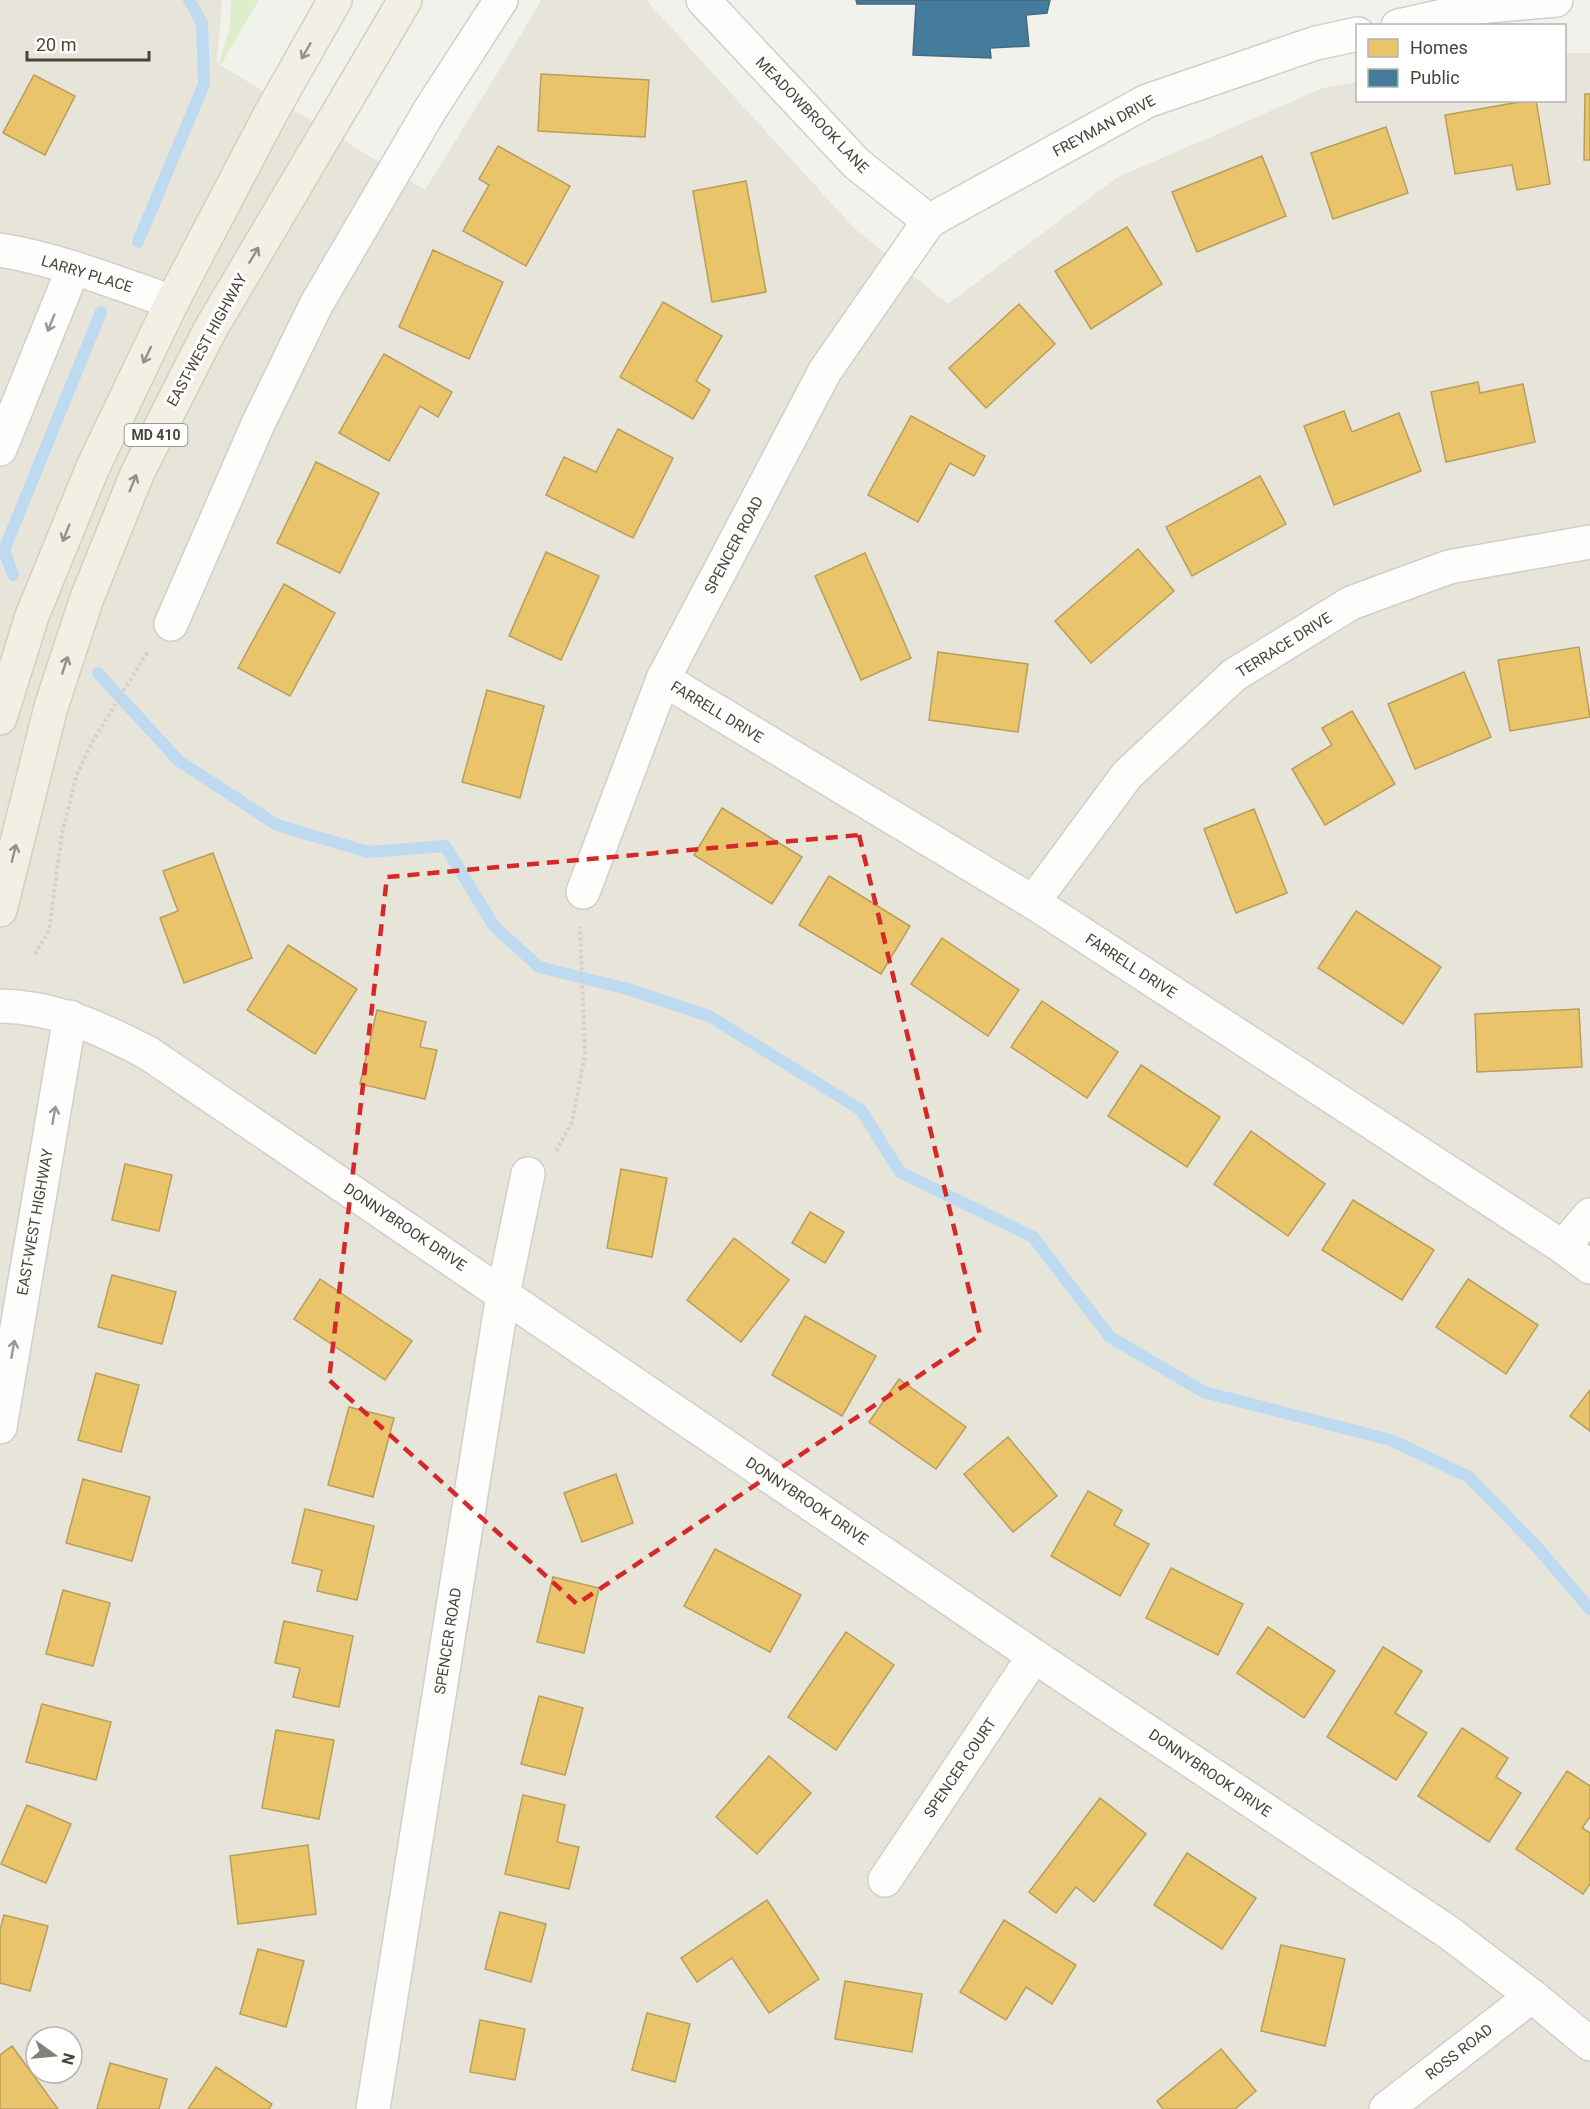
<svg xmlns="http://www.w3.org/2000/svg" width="1590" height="2109" font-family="Roboto,sans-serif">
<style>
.residential{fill:#e7e4da;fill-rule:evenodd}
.green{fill:#deeecd}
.homes{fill:#e9c46a;stroke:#b99e5b;stroke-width:1.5}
.public{fill:#457b9d;stroke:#466a7f;stroke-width:1.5}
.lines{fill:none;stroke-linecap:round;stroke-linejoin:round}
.stream{stroke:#bddaf1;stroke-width:12}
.minor-casing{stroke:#d0cfca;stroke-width:36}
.tertiary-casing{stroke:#d0cfca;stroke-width:36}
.primary-casing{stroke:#d5cfba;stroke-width:36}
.path{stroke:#d2d2cb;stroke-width:4;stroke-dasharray:3 3;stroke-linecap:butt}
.minor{stroke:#fdfdfc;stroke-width:33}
.tertiary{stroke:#fdfdfc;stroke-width:33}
.primary{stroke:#f2efe5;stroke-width:33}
.oneway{stroke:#969186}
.oneway2{stroke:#9b9790}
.marked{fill:none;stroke:#d62828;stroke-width:4.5;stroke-dasharray:12 8;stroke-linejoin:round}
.labels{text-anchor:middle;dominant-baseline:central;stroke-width:6;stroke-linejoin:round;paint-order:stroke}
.shield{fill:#fff;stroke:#807c74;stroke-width:1.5}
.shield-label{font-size:14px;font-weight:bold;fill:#4a4438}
.street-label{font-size:15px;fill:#4a4438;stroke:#fff}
</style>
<rect width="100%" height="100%" fill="#f2f2ed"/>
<path class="residential" d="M0,0H222L217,63L425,190L522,33L541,0H646L854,228L948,304L1118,177L1323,88L1357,82L1358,100H1564L1565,53H1590V2109H0ZM36,2037H72V2073H36Z"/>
<path class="green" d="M231,0H259L216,73L230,26Z"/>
<g class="homes">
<path d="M541,74L649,80L645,137L538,131Z"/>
<path d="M34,75L75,96L45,155L3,133Z"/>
<path d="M1585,94H1590V160H1584Z"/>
<path d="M1531,100H1536L1550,184L1517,190L1512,165L1455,174L1445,115Z"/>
<path d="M1386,127L1408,193L1333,219L1311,153Z"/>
<path d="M498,146L570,186L526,266L463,231L489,185L479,179Z"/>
<path d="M1262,156L1286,216L1197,252L1172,192Z"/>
<path d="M746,181L766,292L712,302L693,191Z"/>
<path d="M1127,227L1162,284L1091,329L1055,271Z"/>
<path d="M433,250L503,282L469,359L399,327Z"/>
<path d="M663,302L722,336L696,381L710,390L693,419L620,377Z"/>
<path d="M1019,304L1055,344L986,408L949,368Z"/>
<path d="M384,354L452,392L438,417L420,406L389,461L339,433Z"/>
<path d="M1478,382L1480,393L1523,384L1535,442L1446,462L1431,392Z"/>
<path d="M1344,411L1352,432L1399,413L1421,471L1334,505L1304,426Z"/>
<path d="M911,416L985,456L974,476L950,463L918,522L868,495Z"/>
<path d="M618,429L673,458L633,538L546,495L564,457L596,472Z"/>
<path d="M316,462L379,493L340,573L277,543Z"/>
<path d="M1260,476L1286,524L1192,576L1166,527Z"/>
<path d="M1138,549L1174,591L1091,663L1055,621Z"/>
<path d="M546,552L599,576L561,660L509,636Z"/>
<path d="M865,553L911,658L861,680L815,576Z"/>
<path d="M284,584L335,613L290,696L238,668Z"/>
<path d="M1579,647L1590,717L1510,731L1498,660Z"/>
<path d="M938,652L1028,664L1018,732L929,720Z"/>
<path d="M1464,672L1491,737L1415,769L1388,704Z"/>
<path d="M487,690L544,706L520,798L462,782Z"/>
<path d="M1352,711L1395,784L1325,825L1292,769L1332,745L1322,728Z"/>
<path d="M722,808L802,857L772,904L694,855Z"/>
<path d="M1254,809L1287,893L1236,913L1204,829Z"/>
<path d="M213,853L252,958L184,983L160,918L178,911L163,871Z"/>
<path d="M829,876L910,926L881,974L799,925Z"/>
<path d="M1356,911L1441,967L1403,1024L1318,968Z"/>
<path d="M942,938L1019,990L988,1036L911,984Z"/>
<path d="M288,945L357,989L315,1054L247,1010Z"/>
<path d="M1042,1001L1118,1052L1087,1098L1011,1047Z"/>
<path d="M1579,1009L1582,1067L1477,1072L1475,1014Z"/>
<path d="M377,1010L426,1022L420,1047L437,1050L425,1099L360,1084Z"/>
<path d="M1141,1065L1220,1117L1187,1167L1108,1116Z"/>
<path d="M1251,1131L1325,1184L1288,1236L1214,1184Z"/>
<path d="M125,1164L172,1175L159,1231L112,1220Z"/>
<path d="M621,1169L667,1178L652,1257L607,1248Z"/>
<path d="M1353,1200L1434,1250L1402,1300L1322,1250Z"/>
<path d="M810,1212L844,1232L825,1263L792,1243Z"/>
<path d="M734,1238L789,1280L741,1342L687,1300Z"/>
<path d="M112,1275L176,1292L162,1344L98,1327Z"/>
<path d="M320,1279L412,1341L385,1380L294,1319Z"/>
<path d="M1468,1279L1538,1325L1506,1374L1436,1327Z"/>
<path d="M805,1316L876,1356L842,1416L772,1375Z"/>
<path d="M96,1373L139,1385L121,1452L78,1440Z"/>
<path d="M899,1379L966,1427L936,1469L869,1422Z"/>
<path d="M1590,1390V1431L1570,1416Z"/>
<path d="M349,1407L394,1418L373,1497L328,1485Z"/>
<path d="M1008,1437L1057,1496L1013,1532L964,1474Z"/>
<path d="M616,1474L633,1523L582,1542L564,1493Z"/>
<path d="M83,1479L150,1497L132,1561L66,1543Z"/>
<path d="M1088,1491L1122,1510L1114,1525L1149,1544L1120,1596L1051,1556Z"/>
<path d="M305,1509L374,1526L357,1600L317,1591L322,1570L292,1563Z"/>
<path d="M715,1549L801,1595L770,1652L684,1606Z"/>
<path d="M1171,1568L1243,1604L1218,1655L1146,1618Z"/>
<path d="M553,1577L599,1588L584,1653L537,1642Z"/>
<path d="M63,1590L110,1603L93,1666L46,1654Z"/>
<path d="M284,1621L353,1636L339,1707L293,1697L300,1668L275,1663Z"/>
<path d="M1268,1627L1335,1671L1304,1718L1237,1673Z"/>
<path d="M846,1632L894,1665L836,1750L788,1717Z"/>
<path d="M1383,1647L1422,1671L1395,1713L1427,1733L1396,1780L1327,1737Z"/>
<path d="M539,1696L583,1708L565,1775L521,1764Z"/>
<path d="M42,1704L111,1722L96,1780L26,1762Z"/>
<path d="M1462,1728L1508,1758L1496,1777L1521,1793L1489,1842L1418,1796Z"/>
<path d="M276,1730L334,1740L319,1819L262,1808Z"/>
<path d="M769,1756L811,1793L757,1854L716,1817Z"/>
<path d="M1567,1771L1590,1786V1817L1582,1828L1590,1833V1884L1583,1894L1516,1849Z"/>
<path d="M523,1795L565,1805L557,1842L579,1847L569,1889L505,1874Z"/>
<path d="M1100,1798L1146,1834L1094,1902L1076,1887L1056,1913L1029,1892Z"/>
<path d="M27,1805L71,1824L46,1883L1,1864Z"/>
<path d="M308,1845L316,1914L238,1924L230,1856Z"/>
<path d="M1187,1853L1256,1898L1222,1949L1154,1905Z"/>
<path d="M767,1900L819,1979L769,2013L732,1958L697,1982L681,1958Z"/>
<path d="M500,1912L546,1924L531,1982L485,1969Z"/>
<path d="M4,1915L48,1926L30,1991L0,1983V1930Z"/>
<path d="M1004,1920L1076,1965L1052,2004L1026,1987L1006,2020L960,1992Z"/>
<path d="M1281,1945L1345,1959L1325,2046L1261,2031Z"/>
<path d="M258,1949L304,1961L286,2027L240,2014Z"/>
<path d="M845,1981L922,1994L912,2052L835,2039Z"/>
<path d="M647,2013L690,2024L675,2082L632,2070Z"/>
<path d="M480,2020L525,2029L515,2080L470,2072Z"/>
<path d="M12,2046L58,2109H0V2055Z"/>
<path d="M1221,2049L1256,2091L1235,2109H1163L1157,2101Z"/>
<path d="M110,2063L167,2079L159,2109H97Z"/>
<path d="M216,2067L272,2104L269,2109H188Z"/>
</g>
<path class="public" d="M856,0H1050L1047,13L1026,15L1029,46L990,48L991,58L913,55L916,4H857Z"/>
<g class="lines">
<g class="stream">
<path d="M138,242L204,84L202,23L189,0"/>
<path d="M13,575L4,550L101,312"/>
<path d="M98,673L179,761L277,825L368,852L445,846L494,926L539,967L628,989L709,1016L861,1110L900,1172L1033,1237L1110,1337L1204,1392L1391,1440L1469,1477L1536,1546L1590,1609"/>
</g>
<defs>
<g id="minor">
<path d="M0,250C57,259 117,283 172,302"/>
<path d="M0,449L73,269"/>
<path d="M171,624L258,424L316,305L430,110L501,0"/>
<path d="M663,679L1033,902L1563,1247L1590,1267"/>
<path d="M583,892L663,679L825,371L929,221"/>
<path d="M1033,902L1127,775L1234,675L1351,603L1449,567L1590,542"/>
<path d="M0,1006C55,1007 100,1028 148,1053L1034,1656L1448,1932L1532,1996L1590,2044"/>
<path d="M1563,1247L1590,1215"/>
<path d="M0,1427L70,1017"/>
<path d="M885,1880L1034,1656"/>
<path d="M373,2109L503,1294L528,1174"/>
<path d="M1386,2109L1532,1996"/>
</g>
<g id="tertiary">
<path d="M703,0L857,164L929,221L1147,101L1316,43L1358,34"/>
<path d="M1398,26L1488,6L1556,0"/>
</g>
<g id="primary">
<path d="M0,718L32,616L93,467L172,302L271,113L335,0"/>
<path d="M0,910L51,707L87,598L137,474L210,330L405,0"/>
</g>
</defs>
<use href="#minor" class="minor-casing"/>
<use href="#tertiary" class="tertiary-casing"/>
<use href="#primary" class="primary-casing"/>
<g class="path">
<path d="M35,954L49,931L62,834L76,777L91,744L148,651"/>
<path d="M556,1151L572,1122L585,1055L580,927"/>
</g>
<use href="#minor" class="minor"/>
<use href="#tertiary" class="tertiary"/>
<use href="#primary" class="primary"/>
</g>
<defs><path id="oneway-shaft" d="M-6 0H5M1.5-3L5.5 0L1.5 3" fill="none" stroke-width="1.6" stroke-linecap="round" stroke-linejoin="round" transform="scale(1.5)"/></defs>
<g class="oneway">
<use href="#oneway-shaft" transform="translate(306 51) rotate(120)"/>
<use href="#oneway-shaft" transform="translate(254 255) rotate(-59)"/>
<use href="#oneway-shaft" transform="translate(147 355) rotate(116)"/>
<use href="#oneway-shaft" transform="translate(133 483) rotate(-68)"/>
<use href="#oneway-shaft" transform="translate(66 533) rotate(112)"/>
<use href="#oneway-shaft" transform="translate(65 665) rotate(-72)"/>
<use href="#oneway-shaft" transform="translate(14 853) rotate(-76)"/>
</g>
<g class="oneway2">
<use href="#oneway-shaft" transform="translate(51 323) rotate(112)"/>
<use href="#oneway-shaft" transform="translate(54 1115) rotate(-80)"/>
<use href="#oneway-shaft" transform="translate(13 1349) rotate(-80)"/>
</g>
<path class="marked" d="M859,835L980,1335L577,1604L329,1380L387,877Z"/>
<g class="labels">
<rect class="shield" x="124.5" y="424" width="63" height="22" rx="4.5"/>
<g class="shield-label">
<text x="156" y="435">MD 410</text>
</g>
<g class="street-label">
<text transform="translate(812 115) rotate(46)">MEADOWBROOK LANE</text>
<text transform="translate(1104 126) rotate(-28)">FREYMAN DRIVE</text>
<text transform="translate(87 274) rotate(17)">LARRY PLACE</text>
<text transform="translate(207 340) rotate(-61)">EAST-WEST HIGHWAY</text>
<text transform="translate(734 545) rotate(-62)">SPENCER ROAD</text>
<text transform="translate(1284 645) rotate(-32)">TERRACE DRIVE</text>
<text transform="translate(717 712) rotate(31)">FARRELL DRIVE</text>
<text transform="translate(1131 966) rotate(33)">FARRELL DRIVE</text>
<text transform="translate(35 1222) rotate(-80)">EAST-WEST HIGHWAY</text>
<text transform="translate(405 1227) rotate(34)">DONNYBROOK DRIVE</text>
<text transform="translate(807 1501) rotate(34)">DONNYBROOK DRIVE</text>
<text transform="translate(448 1641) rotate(-81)">SPENCER ROAD</text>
<text transform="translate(960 1768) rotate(-56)">SPENCER COURT</text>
<text transform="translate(1210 1773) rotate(34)">DONNYBROOK DRIVE</text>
<text transform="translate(1459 2052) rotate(-38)">ROSS ROAD</text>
</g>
</g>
<rect x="1356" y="24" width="210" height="78" fill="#ffffff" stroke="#b7b4af" stroke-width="1.5"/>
<rect x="1368" y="39" width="30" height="18" fill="#e9c46a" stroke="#b7b4af" stroke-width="1.5"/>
<text x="1410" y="54" font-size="18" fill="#4a4438">Homes</text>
<rect x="1368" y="69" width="30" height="18" fill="#457b9d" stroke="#b7b4af" stroke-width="1.5"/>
<text x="1410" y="84" font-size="18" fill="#4a4438">Public</text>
<g transform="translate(54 2055) rotate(105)"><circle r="28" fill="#ffffff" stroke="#b7b4af" stroke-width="1.5"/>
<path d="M0-4.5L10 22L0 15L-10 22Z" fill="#858177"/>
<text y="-9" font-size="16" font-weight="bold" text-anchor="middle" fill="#4a4438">N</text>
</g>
<path d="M27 51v9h122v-9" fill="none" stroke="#4a4438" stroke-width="3"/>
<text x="36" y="51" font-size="18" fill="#4a4438" stroke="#ffffff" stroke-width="4.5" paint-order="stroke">20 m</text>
</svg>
